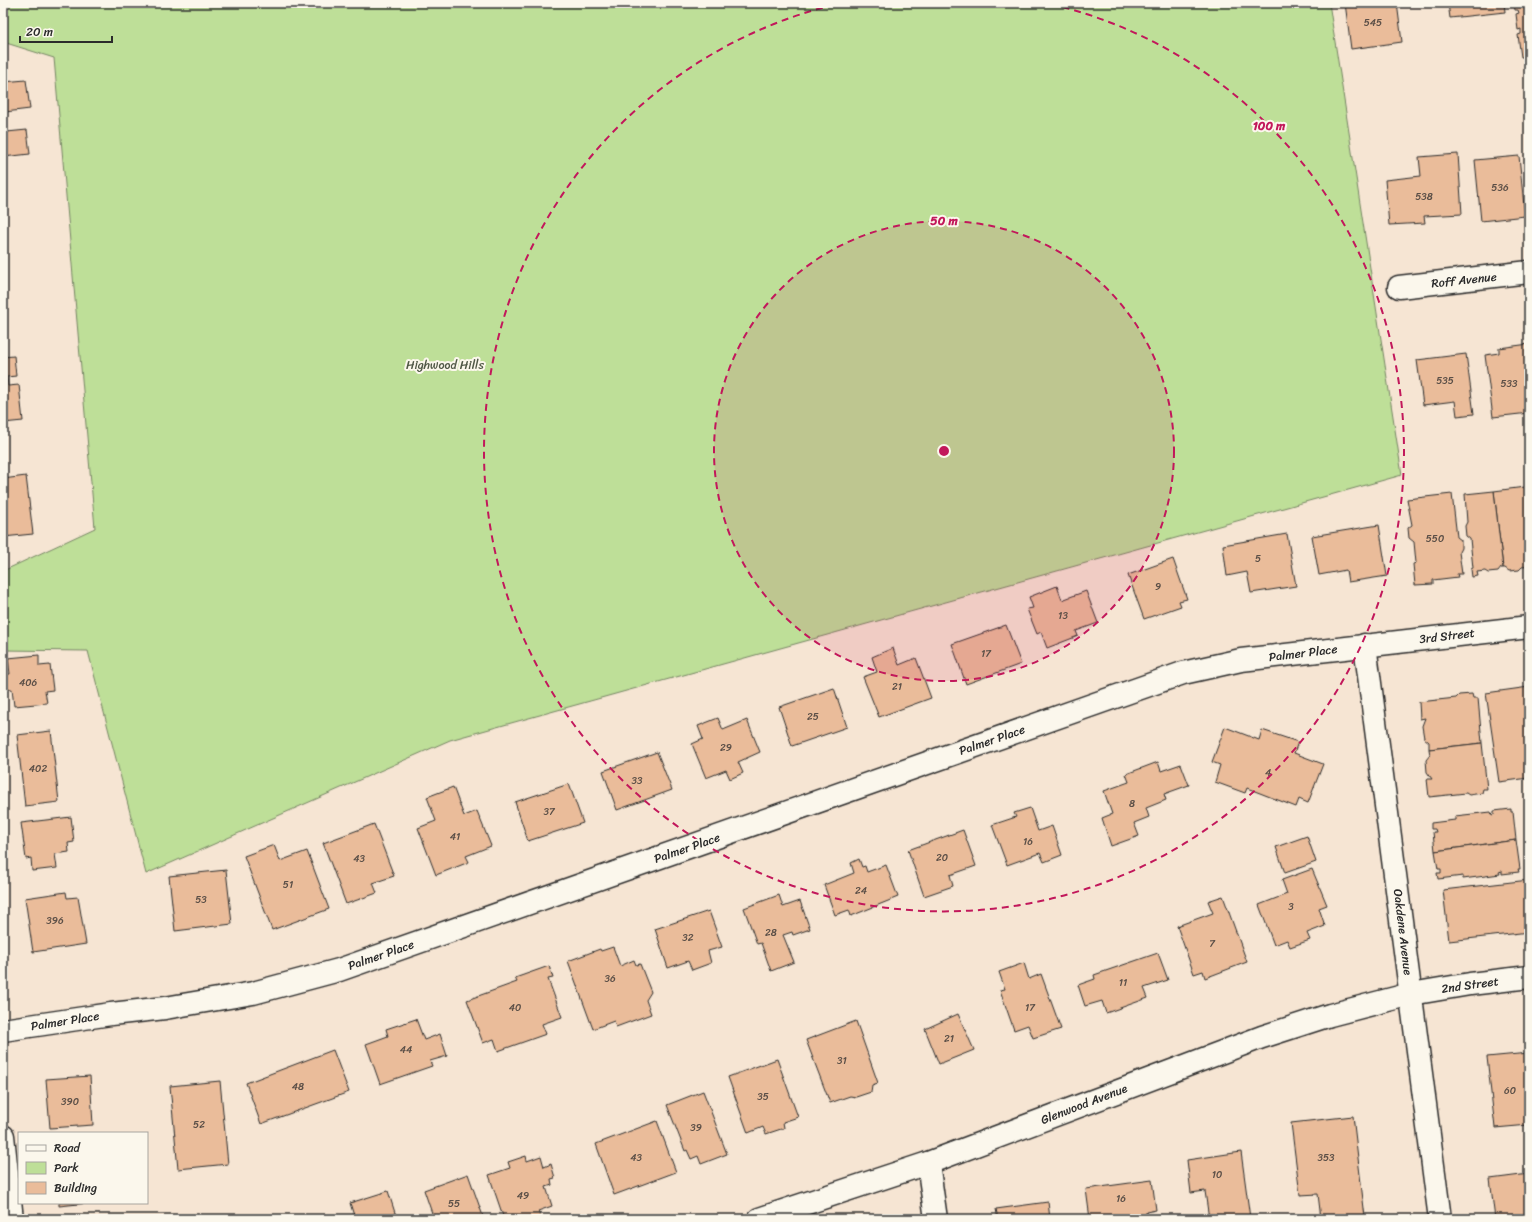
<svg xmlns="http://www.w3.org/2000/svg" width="1532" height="1222" font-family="Sriracha,sans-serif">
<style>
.green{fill:#bedf98;stroke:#748562}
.building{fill:#eabc9a;stroke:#2b2b2b}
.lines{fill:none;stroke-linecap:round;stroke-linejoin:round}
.minor-casing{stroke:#2b2b2b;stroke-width:25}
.minor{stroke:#fbf7ec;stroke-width:22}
.ring{fill:none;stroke:#c2185b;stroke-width:2;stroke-dasharray:7 5}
.labels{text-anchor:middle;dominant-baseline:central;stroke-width:4;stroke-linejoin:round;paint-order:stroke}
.number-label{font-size:10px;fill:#5b4f47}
.street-label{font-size:12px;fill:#2b2b2b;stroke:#fbf7ec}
.park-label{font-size:12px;fill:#505846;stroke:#fbf7ec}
.centre{fill:#c2185b;stroke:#fbf7ec;stroke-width:2}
.ring-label{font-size:12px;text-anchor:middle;font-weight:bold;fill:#c2185b;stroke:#fbf7ec;stroke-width:4;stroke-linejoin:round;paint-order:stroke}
</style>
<rect width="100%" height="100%" fill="#f6e5d3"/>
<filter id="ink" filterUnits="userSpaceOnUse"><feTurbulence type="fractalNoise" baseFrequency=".025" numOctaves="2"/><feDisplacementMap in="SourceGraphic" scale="8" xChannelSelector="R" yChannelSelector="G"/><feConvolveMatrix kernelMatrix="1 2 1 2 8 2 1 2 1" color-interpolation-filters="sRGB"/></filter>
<g filter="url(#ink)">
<path class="green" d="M3,3H1329L1402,475L450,740L146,874L88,651L3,650V571L95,528L54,58L3,42Z"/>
<g class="building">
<path d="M1345,3H1397L1402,42L1351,49Z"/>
<path d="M1448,3H1504L1505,12L1450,18Z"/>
<path d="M1514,3H1529V57H1521L1518,35L1521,34V29L1518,30L1516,14L1519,13L1518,10H1515Z"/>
<path d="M26,80L30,109L5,112L7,132L27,130L30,154L3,157V82Z"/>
<path d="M1458,154L1462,214L1424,216L1425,223L1389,225L1385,180L1421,176L1419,157Z"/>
<path d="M1519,156L1525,216L1481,221L1475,160Z"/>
<path d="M1529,344V413L1493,417L1485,355L1499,353V348Z"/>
<path d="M1466,354L1474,414L1457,416L1455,401L1423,405L1417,360Z"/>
<path d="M14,356L16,376L7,377L8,386L19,385L23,421L3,423V357Z"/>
<path d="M26,476L33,534L3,537V479Z"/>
<path d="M1525,487L1529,516V566L1522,567L1519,570L1509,571L1505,568H1503L1494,491Z"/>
<path d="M1494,491L1503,568H1501L1498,572L1488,573L1485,571L1477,572L1478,576L1472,577L1471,569L1473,568L1470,539L1466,536L1465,526L1467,522L1465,494Z"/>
<path d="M1452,494L1457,537L1461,540V548L1459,552L1462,574H1457L1458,577L1433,580V584L1415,585L1413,564L1416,563L1414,542L1409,538L1408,528L1412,525L1407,499Z"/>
<path d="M1379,525L1387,576L1348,582L1346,570L1319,575L1312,536Z"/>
<path d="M1287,534L1296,586L1251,593L1247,572L1227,576L1223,545Z"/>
<path d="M1173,559L1187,599L1179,601L1181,606L1144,619L1128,575Z"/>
<path d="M1057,586L1062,600L1086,591L1098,623L1076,631L1078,636L1047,648L1041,632L1037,634L1027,609L1033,608L1029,597Z"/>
<path d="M1006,625L1021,664L966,684L952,644Z"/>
<path d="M893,648L899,665L916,658L931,698L879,717L863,677L877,672L872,657Z"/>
<path d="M39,655V666L50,665L53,690L45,691L47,703L14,706L12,689L5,690L3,676V674H10L8,658Z"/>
<path d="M1529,687V778L1499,782L1486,693Z"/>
<path d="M834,688L847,727L792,746L779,707Z"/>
<path d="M1472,694L1473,698H1478L1482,743L1429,749V742L1424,738L1422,726L1425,718L1420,719L1419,702L1456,698L1459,695Z"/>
<path d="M718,718L723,730L747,720L760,752L738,762L743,773L730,779L726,770L706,778L692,744L703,739L698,726Z"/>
<path d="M1225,727L1259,740L1262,730L1298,742L1294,753L1323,764L1308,803L1299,799L1296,807L1247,788L1245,793L1215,782L1220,765L1212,762Z"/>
<path d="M51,731L59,802L25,806L17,735Z"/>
<path d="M1482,743L1487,789H1483L1482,793L1469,795L1466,793L1429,797L1427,779H1432L1427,772L1426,760L1430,755L1429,749Z"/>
<path d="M657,752L672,790L617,810L603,771Z"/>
<path d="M1158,762L1161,771L1181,764L1189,785L1164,794L1166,800L1146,808L1149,817L1134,823L1139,836L1111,846L1102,818L1112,814L1104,791L1129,782L1126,774Z"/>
<path d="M569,784L583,823L528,841L515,802Z"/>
<path d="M453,787L464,816L477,811L491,846L466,856L469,862L436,875L418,828L436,821L427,797Z"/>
<path d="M1030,808L1038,831L1052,826L1062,855L1044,862L1040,853L1007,865L992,825L1016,817L1014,813Z"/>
<path d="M1511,809V812H1513L1516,840L1435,851L1433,832H1436L1435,829H1431V823L1455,820V816L1491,812L1492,815L1494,814V811Z"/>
<path d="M71,817L74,842L68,843L69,852L55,854L57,868L32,871L31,858L26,859L21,823Z"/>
<path d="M374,824L394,876L373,883L377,893L346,904L323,843Z"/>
<path d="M963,830L976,866L950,875L953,886L924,896L908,850Z"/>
<path d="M1307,836L1316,862L1285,873L1276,847Z"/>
<path d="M1516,840L1520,869H1518L1519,872L1502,874V871L1499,872L1500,874L1463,879V876L1438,879L1437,873H1441V869H1438L1435,851Z"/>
<path d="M274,845L280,861L307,851L329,909L272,930L244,856Z"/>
<path d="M859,859L862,867L865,866L867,872L886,865L898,897L851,916L849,910L835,915L824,885L854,873L851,863Z"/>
<path d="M1312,869L1327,905L1319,908L1325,926L1307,933L1310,940L1290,947L1287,940L1274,945L1259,905L1287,894L1282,880Z"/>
<path d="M226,870L232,924L175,931L169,876Z"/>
<path d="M1529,880V932L1449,941L1443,890Z"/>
<path d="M66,892L67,898L78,897L86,944L33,952L25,898Z"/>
<path d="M779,895L783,907L800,901L810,929L793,935L792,932L783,935L794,962L771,971L761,943L757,944L744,908Z"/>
<path d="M1223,896L1247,962L1205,978L1203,971L1194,974L1177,926L1213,913L1208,901Z"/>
<path d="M709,911L722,947L708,951L711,963L692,970L688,961L668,968L655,929Z"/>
<path d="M613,947L620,966L634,960L636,965L640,964L651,992L646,1000L651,1014L616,1027L614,1021L593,1029L568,961L600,949L601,951Z"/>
<path d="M1158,953L1168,980L1144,988L1148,998L1106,1013L1102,1001L1085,1006L1078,985L1095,979L1094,975Z"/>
<path d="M1024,963L1029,979L1041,974L1061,1029L1033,1038L1028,1025L1014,1030L1000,990L1005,989L999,972Z"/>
<path d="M549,966L553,978L548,979L562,1017L542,1024L546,1034L498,1051L494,1039L483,1043L467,1000L517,982L515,978Z"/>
<path d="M958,1014L974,1050L939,1064L925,1029Z"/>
<path d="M416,1019L424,1040L440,1034L447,1056L430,1061L432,1066L380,1084L366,1044L388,1036L386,1029Z"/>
<path d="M856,1021L878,1083L872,1085L871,1092L856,1097L850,1096L830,1103L806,1040Z"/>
<path d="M333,1050L349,1092L261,1124L246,1083Z"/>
<path d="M1529,1053V1125L1495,1128L1487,1057Z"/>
<path d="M777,1059L798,1117L783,1122L784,1128L766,1134L763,1127L748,1133L728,1077Z"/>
<path d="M90,1076L93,1125L50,1128L46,1079Z"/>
<path d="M220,1081L228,1164L178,1169L170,1086Z"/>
<path d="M703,1091L727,1154L701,1164L698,1156L691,1159L687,1150L685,1151L667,1105Z"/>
<path d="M1353,1116L1365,1217L1348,1219H1321L1318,1194L1300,1195L1291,1123Z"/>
<path d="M657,1121L676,1172L614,1195L596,1144Z"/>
<path d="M1241,1152L1250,1218L1209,1219L1205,1191L1191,1193L1187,1160Z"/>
<path d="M526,1156L527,1161L541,1156L544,1167L551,1164L555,1178L551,1179L552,1185L546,1187L552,1206L538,1211L541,1219H504L489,1175L510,1168L508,1162Z"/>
<path d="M468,1174L484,1219H434L424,1190Z"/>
<path d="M1529,1174V1219H1495L1490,1179Z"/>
<path d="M1152,1180L1156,1210L1146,1212L1147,1219H1090L1086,1189Z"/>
<path d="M388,1191L397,1219H355L350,1203Z"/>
<path d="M1048,1202L1050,1219H998L996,1209Z"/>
<path d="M59,1203H89L59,1206Z"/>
</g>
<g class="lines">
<defs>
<g id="minor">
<path d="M1399,287L1529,272"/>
<path d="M1365,645L1440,1219"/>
<path d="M3,1030L111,1014L165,1008L253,993L339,970L1183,673L1241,660L1529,627"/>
<path d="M3,1136L12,1219"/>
<path d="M928,1163L936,1219"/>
<path d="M759,1219L928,1163L1262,1037L1330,1015L1411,994L1470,984L1529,977"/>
</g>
</defs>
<use href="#minor" class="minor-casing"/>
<use href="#minor" class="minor"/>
</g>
</g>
<circle cx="944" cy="451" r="230" fill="#c2185b" fill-opacity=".12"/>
<g class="ring">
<circle cx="944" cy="451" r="230"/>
<path d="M1051 4A460 460 0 1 1 837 4"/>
</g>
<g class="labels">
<g class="number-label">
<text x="1373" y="23">545</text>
<text x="1500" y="188">536</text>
<text x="1424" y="197">538</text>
<text x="1445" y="381">535</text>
<text x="1509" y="384">533</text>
<text x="1435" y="539">550</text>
<text x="1258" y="559">5</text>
<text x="1158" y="587">9</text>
<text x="1063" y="616">13</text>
<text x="986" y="654">17</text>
<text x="28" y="683">406</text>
<text x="897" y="687">21</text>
<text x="813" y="717">25</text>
<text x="726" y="748">29</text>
<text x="38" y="769">402</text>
<text x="1268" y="773">4</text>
<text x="637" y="781">33</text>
<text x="1132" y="804">8</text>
<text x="549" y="812">37</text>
<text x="455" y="837">41</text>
<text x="1028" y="842">16</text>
<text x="942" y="858">20</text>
<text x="359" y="859">43</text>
<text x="288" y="885">51</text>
<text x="861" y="891">24</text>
<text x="201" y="900">53</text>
<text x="1291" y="907">3</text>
<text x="55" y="921">396</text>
<text x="771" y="933">28</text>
<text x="688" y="938">32</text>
<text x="1212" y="944">7</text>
<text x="610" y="979">36</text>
<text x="1123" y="983">11</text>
<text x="515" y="1008">40</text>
<text x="1030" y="1008">17</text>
<text x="949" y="1039">21</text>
<text x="406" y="1050">44</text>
<text x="842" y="1061">31</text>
<text x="298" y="1087">48</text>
<text x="1510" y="1091">60</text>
<text x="763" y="1097">35</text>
<text x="70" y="1102">390</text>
<text x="199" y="1125">52</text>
<text x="696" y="1128">39</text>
<text x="636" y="1158">43</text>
<text x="1326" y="1158">353</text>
<text x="1217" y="1175">10</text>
<text x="523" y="1196">49</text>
<text x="1121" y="1199">16</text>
<text x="454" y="1204">55</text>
</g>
<g class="street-label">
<text transform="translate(1464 280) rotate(-6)">Roff Avenue</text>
<text transform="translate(1447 636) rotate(-7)">3rd Street</text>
<text transform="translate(1303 653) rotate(-7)">Palmer Place</text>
<text transform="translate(992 740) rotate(-19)">Palmer Place</text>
<text transform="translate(687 848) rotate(-19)">Palmer Place</text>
<text transform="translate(1403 932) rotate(83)">Oakdene Avenue</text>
<text transform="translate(381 955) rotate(-19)">Palmer Place</text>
<text transform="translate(1470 985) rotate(-8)">2nd Street</text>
<text transform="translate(65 1021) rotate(-9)">Palmer Place</text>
<text transform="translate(1084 1104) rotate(-21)">Glenwood Avenue</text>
</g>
<g class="park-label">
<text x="445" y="365">Highwood Hills</text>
</g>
</g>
<circle cx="944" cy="451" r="6" class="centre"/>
<g class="ring-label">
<text x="1269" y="130">100 m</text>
<text x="944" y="225">50 m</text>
</g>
<rect width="1532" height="1222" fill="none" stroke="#fbf7ec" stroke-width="16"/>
<rect x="8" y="8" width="1516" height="1206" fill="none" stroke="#2b2b2b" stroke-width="1.5" filter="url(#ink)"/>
<rect x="18" y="1132" width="130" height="72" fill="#fbf7ec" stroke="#a8a59f"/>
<rect x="26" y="1145" width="20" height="6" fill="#fbf7ec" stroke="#a8a59f"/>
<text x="54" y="1152" font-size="12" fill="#2b2b2b">Road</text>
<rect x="26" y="1162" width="20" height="12" fill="#bedf98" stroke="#a8a59f"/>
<text x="54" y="1172" font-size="12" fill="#2b2b2b">Park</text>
<rect x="26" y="1182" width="20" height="12" fill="#eabc9a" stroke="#a8a59f"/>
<text x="54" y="1192" font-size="12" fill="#2b2b2b">Building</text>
<path d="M20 36v6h92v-6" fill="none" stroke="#2b2b2b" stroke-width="2"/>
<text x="26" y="36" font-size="12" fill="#2b2b2b" stroke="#fbf7ec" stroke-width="3" paint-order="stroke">20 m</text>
</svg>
